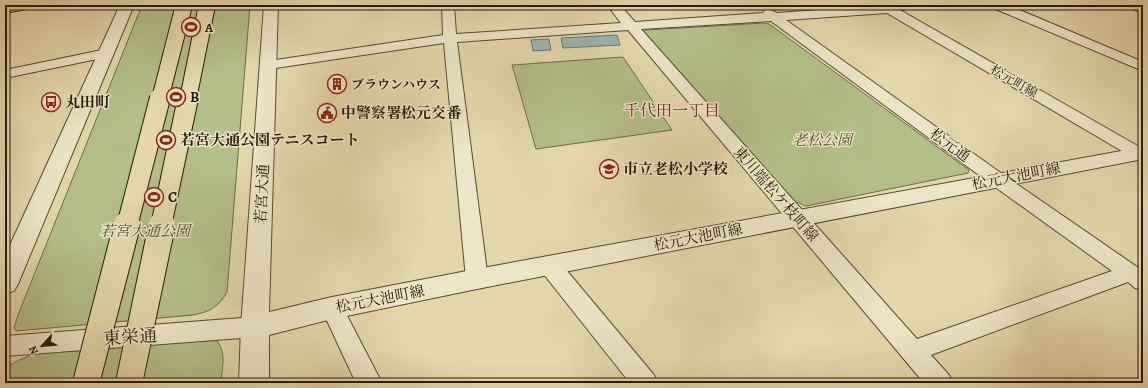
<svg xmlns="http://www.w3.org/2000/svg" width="1148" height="388" font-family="Alegreya,'Noto Serif JP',serif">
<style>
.green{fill:#b4be89;stroke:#6d6c4b}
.water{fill:#9ab7b5;stroke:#6c7972}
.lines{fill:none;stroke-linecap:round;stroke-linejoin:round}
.minor-casing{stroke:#564a35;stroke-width:2}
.tertiary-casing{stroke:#564a35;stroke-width:2}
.primary-casing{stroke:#261b0d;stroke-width:2}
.minor{fill:#ede5c9;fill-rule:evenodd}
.tertiary{fill:#ede5c9;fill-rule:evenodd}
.primary{fill:#e4d7ac;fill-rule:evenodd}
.motorway-bridge-far2-casing{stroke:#261b0d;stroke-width:18;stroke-linecap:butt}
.motorway-bridge-far1-casing{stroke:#261b0d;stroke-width:22;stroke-linecap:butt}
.motorway-bridge-casing{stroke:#261b0d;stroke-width:28;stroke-linecap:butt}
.motorway-bridge-far2{stroke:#e4d7ac;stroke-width:16}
.motorway-bridge-far1{stroke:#e4d7ac;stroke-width:20}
.motorway-bridge{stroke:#e4d7ac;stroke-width:26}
.labels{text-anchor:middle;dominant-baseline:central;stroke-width:3;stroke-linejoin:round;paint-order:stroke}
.far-poi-label{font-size:13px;font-weight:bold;fill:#261b0d;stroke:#ede5c9;text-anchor:start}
.far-street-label{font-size:13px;fill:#261b0d;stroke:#ede5c9}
.poi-label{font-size:15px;font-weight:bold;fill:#261b0d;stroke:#ede5c9;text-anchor:start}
.park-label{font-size:15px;font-style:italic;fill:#514c32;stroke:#ede5c9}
.street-label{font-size:15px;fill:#261b0d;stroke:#ede5c9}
.neighbourhood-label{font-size:16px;fill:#7a1f14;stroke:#ede5c9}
.near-street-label{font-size:18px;fill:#261b0d;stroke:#ede5c9}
</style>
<rect width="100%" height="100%" fill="#e4d7ac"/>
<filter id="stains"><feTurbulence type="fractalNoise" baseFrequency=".005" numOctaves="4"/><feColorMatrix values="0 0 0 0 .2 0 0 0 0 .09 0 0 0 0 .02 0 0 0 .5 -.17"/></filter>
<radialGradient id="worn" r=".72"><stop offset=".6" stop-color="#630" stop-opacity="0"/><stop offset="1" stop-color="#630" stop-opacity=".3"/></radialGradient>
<g class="green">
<path d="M142,5H250L227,292C219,307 209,312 193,315L16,331L14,328L18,315Z"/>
<path d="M764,23L769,24L969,170L968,173L806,206L794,201L644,32L646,30Z"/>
<path d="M623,57L672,130L536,149L512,65Z"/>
<path d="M216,340C227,352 222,367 221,383H5V369C17,360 29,355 43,352Z"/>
</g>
<g class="water">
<path d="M617,35L620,45L563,48L561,38Z"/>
<path d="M549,39L551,50L533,51L531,40Z"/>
</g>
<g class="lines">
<defs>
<g id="minor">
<path d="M442,5H454L456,34L621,23L607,5H620L635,22L763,13L765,10L769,9L777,13L890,5H914L912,8L900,10L1143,149V157L1138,158L1132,157L887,13L786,20L1005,176L1143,271V290L1135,288L1128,282L931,355L949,375L953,383H924L628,30L457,42L488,279L485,285L477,287L469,285L466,279L444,43L269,69L264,68L262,65L264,62L269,61L443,35ZM771,21L991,184L1112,271L917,339L641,29Z"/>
<path d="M991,5H1008L1143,62V71L993,8Z"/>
<path d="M1128,5H1143V13L1130,8Z"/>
<path d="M107,49L112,50L114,53L112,56L5,78V70Z"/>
<path d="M550,258L558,260L654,375L658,383H630L542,272L539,266L542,260Z"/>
<path d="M332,299L340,302L382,383H356L321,308L324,302Z"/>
<path d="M255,317L263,320L267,327L263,334L255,337L5,356V336Z"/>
</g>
<g id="tertiary">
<path d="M120,5H134L18,284L14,291L5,294V256Z"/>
<path d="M264,5H278L269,312L332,297L477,269L1143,147V159L477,289L332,319L269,335V383H239L241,327Z"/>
</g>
<path id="primary" d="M5,5H34L32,8L5,13Z"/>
</defs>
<use href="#minor" class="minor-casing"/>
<use href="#tertiary" class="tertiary-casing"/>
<use href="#primary" class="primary-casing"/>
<use href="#minor" class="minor"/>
<use href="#tertiary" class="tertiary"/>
<use href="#primary" class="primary"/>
<defs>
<g id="motorway-bridge-far2">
<path d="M160,99L184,5"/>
<path d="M188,99L207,5"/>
</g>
<g id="motorway-bridge-far1">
<path d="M127,226L160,98"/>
<path d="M161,226L188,98"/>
</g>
<g id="motorway-bridge">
<path d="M86,383L127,225"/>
<path d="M129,383L162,225"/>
</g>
</defs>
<use href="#motorway-bridge-far2" class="motorway-bridge-far2-casing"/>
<use href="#motorway-bridge-far1" class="motorway-bridge-far1-casing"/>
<use href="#motorway-bridge" class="motorway-bridge-casing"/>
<use href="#motorway-bridge-far2" class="motorway-bridge-far2"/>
<use href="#motorway-bridge-far1" class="motorway-bridge-far1"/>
<use href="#motorway-bridge" class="motorway-bridge"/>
</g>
<defs>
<symbol id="stadium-ring" viewBox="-11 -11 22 22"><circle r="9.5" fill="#ede5c9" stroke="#8f2418" stroke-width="1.5"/><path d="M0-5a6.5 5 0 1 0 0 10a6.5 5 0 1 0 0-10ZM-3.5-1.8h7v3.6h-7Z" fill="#8f2418"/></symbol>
<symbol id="building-ring" viewBox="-11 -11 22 22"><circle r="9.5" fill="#ede5c9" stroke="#8f2418" stroke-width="1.5"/><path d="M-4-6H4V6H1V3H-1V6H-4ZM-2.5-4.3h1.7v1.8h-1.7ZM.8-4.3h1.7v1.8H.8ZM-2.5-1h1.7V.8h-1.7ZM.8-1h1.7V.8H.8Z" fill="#8f2418"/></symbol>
<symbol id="bus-ring" viewBox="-11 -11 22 22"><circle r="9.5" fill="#ede5c9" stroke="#8f2418" stroke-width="1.5"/><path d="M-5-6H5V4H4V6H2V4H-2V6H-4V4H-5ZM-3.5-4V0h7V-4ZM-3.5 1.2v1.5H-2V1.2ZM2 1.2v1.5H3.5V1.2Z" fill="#8f2418"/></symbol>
<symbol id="civic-ring" viewBox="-11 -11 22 22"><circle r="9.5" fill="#ede5c9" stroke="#8f2418" stroke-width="1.5"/><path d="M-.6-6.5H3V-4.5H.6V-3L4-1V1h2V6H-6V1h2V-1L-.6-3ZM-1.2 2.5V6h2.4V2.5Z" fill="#8f2418"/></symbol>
<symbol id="school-ring" viewBox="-11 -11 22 22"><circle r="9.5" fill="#ede5c9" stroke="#8f2418" stroke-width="1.5"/><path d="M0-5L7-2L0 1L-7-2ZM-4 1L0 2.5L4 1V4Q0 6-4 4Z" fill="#8f2418"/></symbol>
</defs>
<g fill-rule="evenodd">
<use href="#stadium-ring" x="180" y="16" width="22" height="22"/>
<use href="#building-ring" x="326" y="73" width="22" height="22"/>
<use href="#stadium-ring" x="165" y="86" width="22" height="22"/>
<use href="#bus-ring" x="40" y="91" width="22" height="22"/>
<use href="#civic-ring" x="316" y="102" width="22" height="22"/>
<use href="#stadium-ring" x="155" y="129" width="22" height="22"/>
<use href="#school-ring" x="598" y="158" width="22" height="22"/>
<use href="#stadium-ring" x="143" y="186" width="22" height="22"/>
</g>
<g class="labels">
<g class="far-poi-label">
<text x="205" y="27">A</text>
<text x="351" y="84">ブラウンハウス</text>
</g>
<g class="far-street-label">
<text transform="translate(1014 81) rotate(30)">松元町線</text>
</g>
<g class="poi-label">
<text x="190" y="97">B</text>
<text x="65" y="102">丸田町</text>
<text x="341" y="113">中警察署松元交番</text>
<text x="180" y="140">若宮大通公園テニスコート</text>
<text x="623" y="169">市立老松小学校</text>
<text x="168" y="197">C</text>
</g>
<g class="park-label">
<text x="822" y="140">老松公園</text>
<text x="145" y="231">若宮大通公園</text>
</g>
<g class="street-label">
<text transform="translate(950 145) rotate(36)">松元通</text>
<text transform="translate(1016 176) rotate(-11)">松元大池町線</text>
<text transform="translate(262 194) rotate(-87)">若宮大通</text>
<text transform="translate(776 194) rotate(49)">東川端松ケ枝町線</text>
<text transform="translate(698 237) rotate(-11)">松元大池町線</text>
<text transform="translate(380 299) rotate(-11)">松元大池町線</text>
</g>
<g class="neighbourhood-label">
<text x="672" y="111">千代田一丁目</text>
</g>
<g class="near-street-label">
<text transform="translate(130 337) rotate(-4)">東栄通</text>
</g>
</g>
<rect width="1148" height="388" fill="none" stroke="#e4d7ac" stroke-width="20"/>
<rect x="6" y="6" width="1136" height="376" fill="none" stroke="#261b0d" stroke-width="2"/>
<rect x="10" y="10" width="1128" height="368" fill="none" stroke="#261b0d"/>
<g transform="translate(42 346) rotate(243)" stroke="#ede5c9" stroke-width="3" paint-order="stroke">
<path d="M0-3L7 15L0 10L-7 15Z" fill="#261b0d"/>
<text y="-6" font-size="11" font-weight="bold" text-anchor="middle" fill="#261b0d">N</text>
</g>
<rect width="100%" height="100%" filter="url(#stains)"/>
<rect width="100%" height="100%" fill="url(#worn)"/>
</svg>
